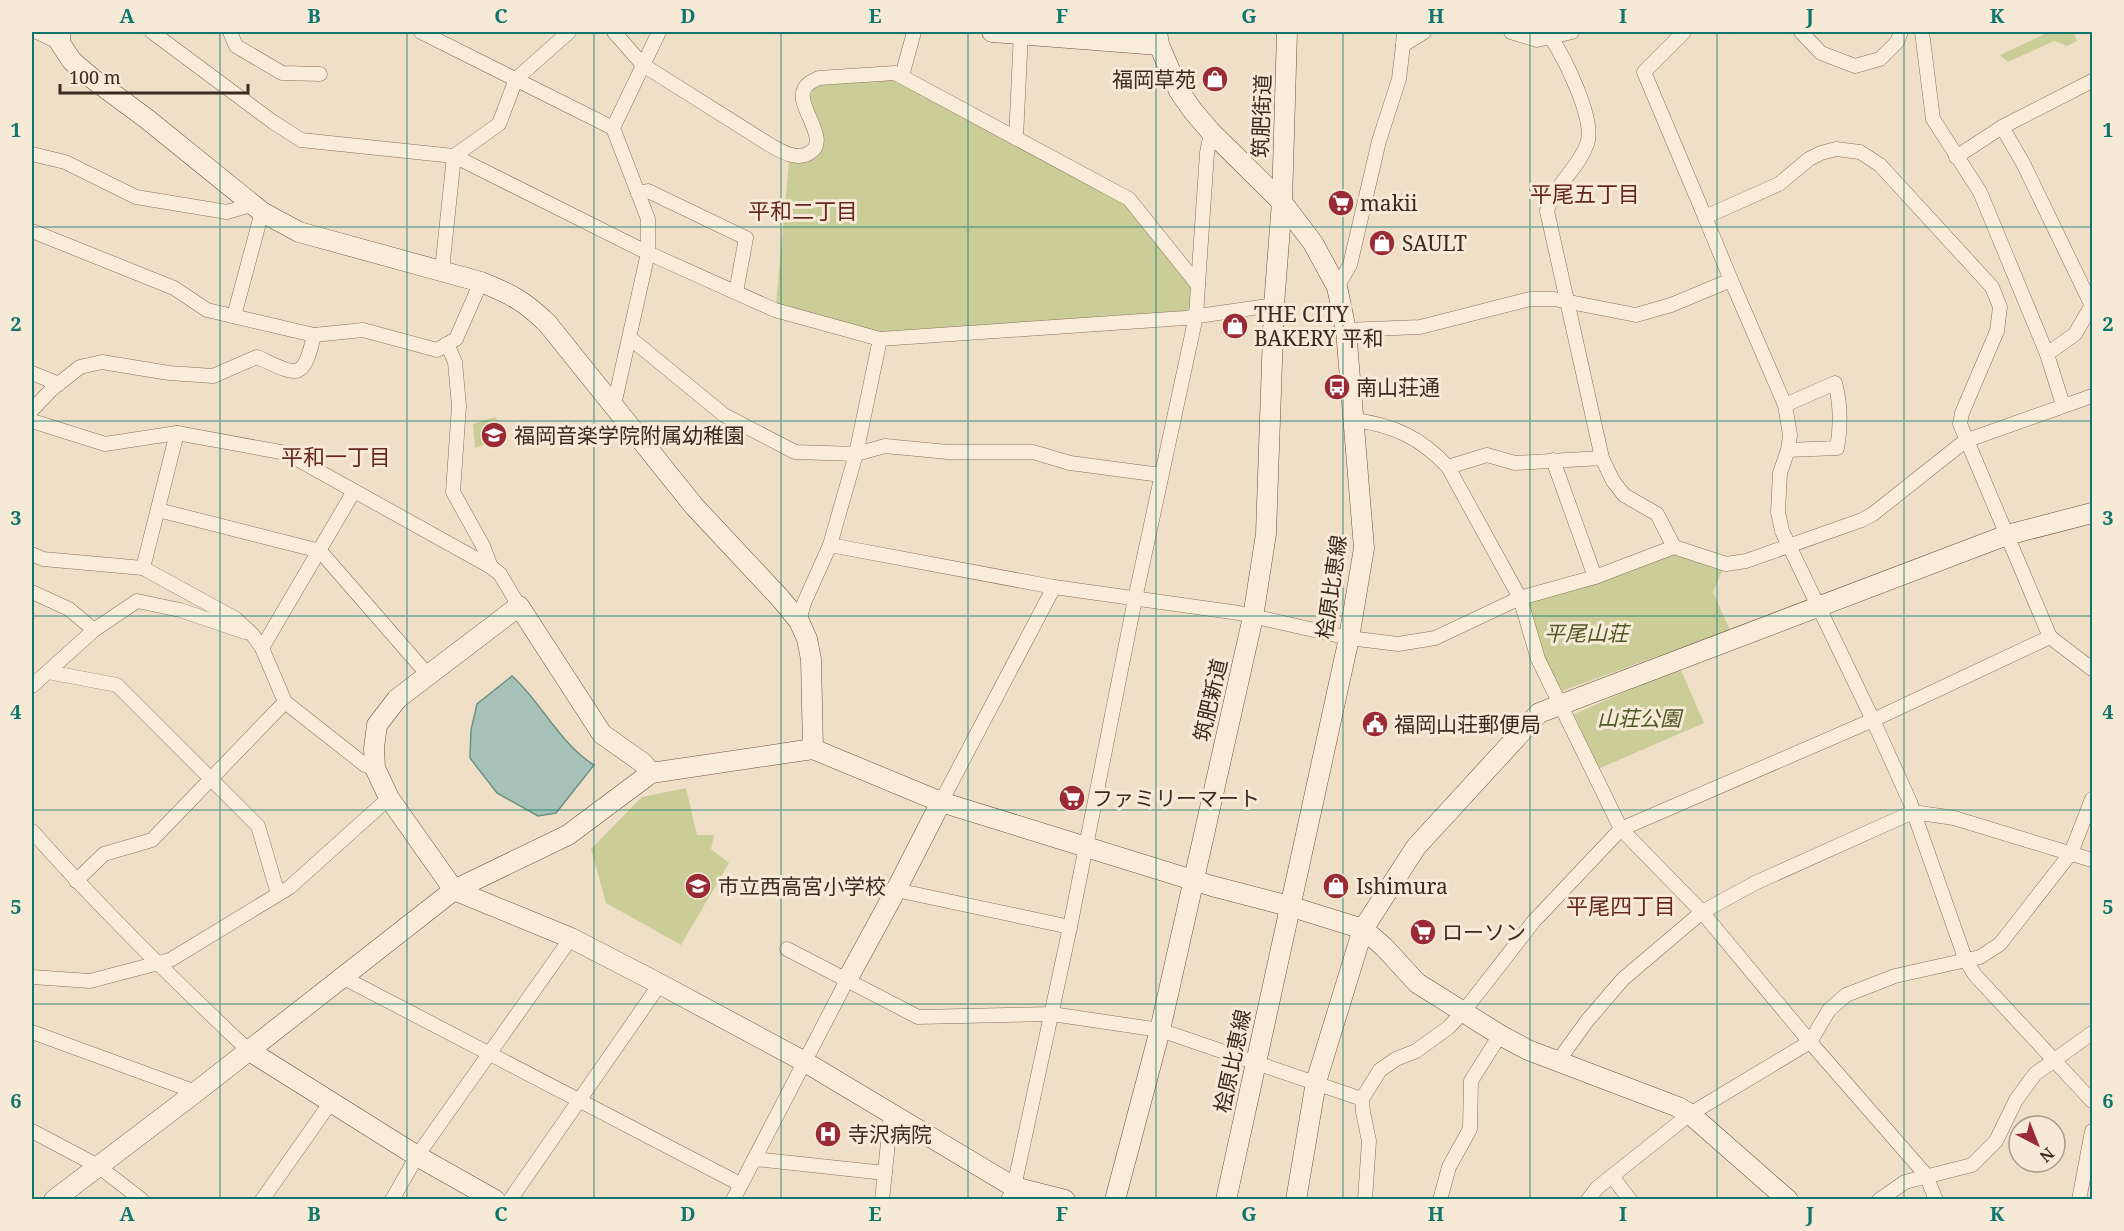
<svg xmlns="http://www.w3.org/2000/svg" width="2124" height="1231" font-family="'Noto Serif','Noto Sans JP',serif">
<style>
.green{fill:#cbcd99}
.water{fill:#a7c2b8;stroke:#6e9185;stroke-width:1.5}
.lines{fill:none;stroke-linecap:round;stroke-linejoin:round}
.street-casing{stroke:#8a705b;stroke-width:15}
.secondary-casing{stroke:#6c513e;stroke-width:21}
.street{stroke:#f9edd9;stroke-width:14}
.secondary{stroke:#f9edd9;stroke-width:20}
.grid{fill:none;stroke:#0f766e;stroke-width:1.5;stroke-opacity:0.55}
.labels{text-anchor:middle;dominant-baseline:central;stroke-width:6;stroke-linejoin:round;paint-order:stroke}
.poi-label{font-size:21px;fill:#3a2a1f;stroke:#f6ead6;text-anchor:start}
.street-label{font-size:21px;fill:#3a2a1f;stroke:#f6ead6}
.park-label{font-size:21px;font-style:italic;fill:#4f5726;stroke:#f6ead6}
.neighbourhood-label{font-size:22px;fill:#67271e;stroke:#f6ead6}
.neatline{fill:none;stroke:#0f766e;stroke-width:2}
.grid-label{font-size:20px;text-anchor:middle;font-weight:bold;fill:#0f766e}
</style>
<rect width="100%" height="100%" fill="#efdfc6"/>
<g class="green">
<path d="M2049,32H2073L2077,41L2067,46L2054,41L2008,62L2000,55Z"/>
<path d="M898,80L1125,204L1190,283L1193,290L1188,311L885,335L776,305L789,161L811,159L824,141L808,101L815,85Z"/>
<path d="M495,417L503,428L507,440L488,448L487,444L475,448L473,424Z"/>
<path d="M1672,554L1722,571L1713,592L1730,630L1559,692L1541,664L1525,604Z"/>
<path d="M1680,668L1704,723L1598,769L1574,714Z"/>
<path d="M686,788L697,835H714L711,849L729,863L681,945L606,903L591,849L642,797Z"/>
</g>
<path class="water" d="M512,676C542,703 560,744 594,765L556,813L538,816L497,793L470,758L471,730L477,704Z"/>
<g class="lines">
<defs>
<g id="street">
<path d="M37,32L60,43"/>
<path d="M152,32L273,122L301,140L454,156L648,253L775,310L880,339L1185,318L1274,305"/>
<path d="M230,32L236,46L282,73L320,74"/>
<path d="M421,32L613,128"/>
<path d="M614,32L643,65L770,145C781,151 796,161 809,153C831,142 799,109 803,93C805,84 812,81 819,78L895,73L1129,199L1198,285L1196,316L1135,599L1070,927L1014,1187L1008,1200"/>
<path d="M1404,32L1403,45L1424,32"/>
<path d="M1511,32L1537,40L1572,32"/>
<path d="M1553,32L1550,36C1564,57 1596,120 1587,144C1579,168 1554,185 1547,211L1602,458"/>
<path d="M1684,32L1644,72L1705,217L1779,184L1809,159L1821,153L1836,149L1860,152L1880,165L1992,287L2000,307L1997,331L1962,413L1960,424L2050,637"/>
<path d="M1801,32L1821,53L1855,66L1880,59L1897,42L1901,32"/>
<path d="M1922,32L1933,119L1980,192L2047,354"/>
<path d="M902,76L914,32"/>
<path d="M2002,127L2023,163L2092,306"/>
<path d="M1016,138L1021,32"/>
<path d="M32,154L65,162L136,197L227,212L251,205"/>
<path d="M1956,157L2002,127L2092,81"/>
<path d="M638,193L648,191L746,238L736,292"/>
<path d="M32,231L174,288L207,310L314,335L363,330L437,350L456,339L481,282"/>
<path d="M442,270L454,156L499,124L516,79L569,32"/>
<path d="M1731,280L1785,405L1790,435L1788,450L1780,473L1778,512L1782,531L1873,720L1910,802L1966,961L1975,975L2092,1101"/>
<path d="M1198,285L1207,153L1211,132"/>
<path d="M1337,287L1350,265L1379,141L1399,79L1403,45"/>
<path d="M234,316L262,212"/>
<path d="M1346,330L1420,327L1530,299H1554L1636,315L1671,305L1731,280L1705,217"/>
<path d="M630,338L724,415L795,452L856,454L880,339"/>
<path d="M447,344L455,362L459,406L453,492L483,546L491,567"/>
<path d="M32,373L59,384"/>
<path d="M614,405L648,253V219L613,128L659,32"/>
<path d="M1785,405L1835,383C1841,405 1841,426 1837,448L1788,450"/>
<path d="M2063,405L2047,354L2075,334L2092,305"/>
<path d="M32,410L52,389L80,367L102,362L169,373L213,376L257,357C297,375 303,383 314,335"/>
<path d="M1354,420C1394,425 1421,438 1448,467L1520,598L1538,659L1621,829L1702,912L1810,1042L1926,1175L1936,1200"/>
<path d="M32,421L105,444L177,433L286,453L491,567L500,574L519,606"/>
<path d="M177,433L143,568L236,619L252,634L262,648L285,702L365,765L375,768"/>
<path d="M1553,460L1595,577"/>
<path d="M1448,467L1487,455L1515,463L1602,458L1613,481L1624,495L1657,514L1674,547"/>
<path d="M158,510L320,551L428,675"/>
<path d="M830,545L1054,587L1239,613L1349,638L1398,644L1435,638L1520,598L1595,577L1674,547L1726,564L1746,561L1862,520L1873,514L1965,441L2092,396"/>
<path d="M32,554L43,559L143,568"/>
<path d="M32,592L69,609L94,630L137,601L180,610L245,632"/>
<path d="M799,621L804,603L830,545L856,454L885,446L948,452H1033L1070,463L1161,475"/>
<path d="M262,648L354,491"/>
<path d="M48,672L117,685L258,826L278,894"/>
<path d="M32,686L94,630"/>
<path d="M941,802L1054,587"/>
<path d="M32,831C100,908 173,979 248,1050"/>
<path d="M76,881L104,854L152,840L285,702"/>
<path d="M896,890L1070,927"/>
<path d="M787,949L918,1017L1052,1014L1160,1030L1362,1099"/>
<path d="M32,977L90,981L170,960L290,887L389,798"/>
<path d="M344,978L740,1184"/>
<path d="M32,1032L196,1092"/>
<path d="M1558,1061L1587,1021L1623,979L1702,912L1755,883L1913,812L1954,818L2092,860"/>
<path d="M32,1131L98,1166L142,1200"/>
<path d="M755,1159L885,1173"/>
<path d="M262,1200L331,1102"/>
<path d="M392,1200L417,1156L571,938"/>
<path d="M510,1200L660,984"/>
<path d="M733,1200L847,980"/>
<path d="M882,1200L891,1114"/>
<path d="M1365,1200L1369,1141L1363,1112L1362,1099L1380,1070L1396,1059L1416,1051L1449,1027L1464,1011L1534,921L1621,829L1873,720L2050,637L2092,669"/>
<path d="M1440,1200L1449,1167L1470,1129L1471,1081L1500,1035"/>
<path d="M1588,1200L1597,1188L1612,1176"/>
<path d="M1630,1200L1612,1176L1690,1114L1810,1042L1829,1010L1846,995L1895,976L1980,957L2000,944L2071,853L2092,799"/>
<path d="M1879,1200L1905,1182L1972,1165L1996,1141L2016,1100L2035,1074L2092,1033"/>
<path d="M2079,1200L2092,1131"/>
</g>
<g id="secondary">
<path d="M60,32V43L72,61L93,79L147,119L262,212L299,232L481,282C511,294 524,301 547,323L694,506L780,598L799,621L807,639L811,659L813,749"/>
<path d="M992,32L1159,45"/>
<path d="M1157,32L1159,45L1179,91L1193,111L1211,132L1282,202L1313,243L1337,287L1346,330L1364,548L1349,638L1226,1200"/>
<path d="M651,773L643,763L602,734L519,606L397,699L377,725L374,748L375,768L389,798L454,890L571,938L660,984L805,1062L1014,1187L1065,1200"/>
<path d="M847,980L896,890L941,802"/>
<path d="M248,1050L417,1156L495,1200"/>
<path d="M54,1200L196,1092L454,890L568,835L651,773L813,749L941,802L1212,886L1289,906L1363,929L1384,947L1417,983L1500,1035L1528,1050L1678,1107L1690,1114L1788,1200"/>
<path d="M1115,1200L1160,1030L1253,617L1266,534L1274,305L1282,202L1287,32"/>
<path d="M1296,1200L1316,1082L1363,929L1416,847L1539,713L2007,535L2092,513"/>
</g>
</defs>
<use href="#street" class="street-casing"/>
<use href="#secondary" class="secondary-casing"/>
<use href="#street" class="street"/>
<use href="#secondary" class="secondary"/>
</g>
<path class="grid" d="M220,32V1200M407,32V1200M594,32V1200M781,32V1200M968,32V1200M1156,32V1200M1343,32V1200M1530,32V1200M1717,32V1200M1904,32V1200M32,227H2092M32,421H2092M32,616H2092M32,810H2092M32,1004H2092"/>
<defs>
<symbol id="shop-disc" viewBox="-11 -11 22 22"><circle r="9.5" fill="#9a2b35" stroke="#f6ead6"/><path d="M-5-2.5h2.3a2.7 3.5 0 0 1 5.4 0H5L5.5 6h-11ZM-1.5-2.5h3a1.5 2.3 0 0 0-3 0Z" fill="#fff"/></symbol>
<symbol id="supermarket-disc" viewBox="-11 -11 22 22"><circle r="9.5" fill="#9a2b35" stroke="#f6ead6"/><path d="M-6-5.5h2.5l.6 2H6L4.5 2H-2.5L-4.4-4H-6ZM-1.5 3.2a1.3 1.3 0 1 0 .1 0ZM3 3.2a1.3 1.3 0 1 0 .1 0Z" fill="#fff"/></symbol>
<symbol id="bus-disc" viewBox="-11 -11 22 22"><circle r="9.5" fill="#9a2b35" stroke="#f6ead6"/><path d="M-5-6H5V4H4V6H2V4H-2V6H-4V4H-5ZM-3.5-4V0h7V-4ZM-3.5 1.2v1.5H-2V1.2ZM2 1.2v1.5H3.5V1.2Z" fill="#fff"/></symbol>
<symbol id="school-disc" viewBox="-11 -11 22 22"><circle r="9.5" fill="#9a2b35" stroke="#f6ead6"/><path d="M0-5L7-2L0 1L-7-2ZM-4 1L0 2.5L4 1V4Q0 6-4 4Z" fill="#fff"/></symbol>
<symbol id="civic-disc" viewBox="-11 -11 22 22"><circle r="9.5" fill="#9a2b35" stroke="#f6ead6"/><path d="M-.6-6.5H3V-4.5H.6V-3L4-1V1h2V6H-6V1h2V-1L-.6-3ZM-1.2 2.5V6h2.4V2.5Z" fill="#fff"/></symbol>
<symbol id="hospital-disc" viewBox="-11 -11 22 22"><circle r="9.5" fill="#9a2b35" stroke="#f6ead6"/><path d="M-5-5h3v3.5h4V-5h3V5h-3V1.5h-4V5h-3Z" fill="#fff"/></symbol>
</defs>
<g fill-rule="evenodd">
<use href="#shop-disc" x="1200" y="64" width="30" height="30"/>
<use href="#supermarket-disc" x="1326" y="188" width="30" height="30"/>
<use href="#shop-disc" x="1367" y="228" width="30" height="30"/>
<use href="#shop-disc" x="1220" y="311" width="30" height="30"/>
<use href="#bus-disc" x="1322" y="372" width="30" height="30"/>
<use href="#school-disc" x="479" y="420" width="30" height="30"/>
<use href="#civic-disc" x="1360" y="709" width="30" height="30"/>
<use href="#supermarket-disc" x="1057" y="783" width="30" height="30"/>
<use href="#school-disc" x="683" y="871" width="30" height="30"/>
<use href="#shop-disc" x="1321" y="871" width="30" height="30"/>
<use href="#supermarket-disc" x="1408" y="917" width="30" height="30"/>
<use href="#hospital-disc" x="813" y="1119" width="30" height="30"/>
</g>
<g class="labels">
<g class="poi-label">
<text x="1196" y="79" text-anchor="end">福岡草苑</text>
<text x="1360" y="203">makii</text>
<text x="1402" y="243">SAULT</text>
<text x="1254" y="314">THE CITY<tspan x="1254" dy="24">BAKERY 平和</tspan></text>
<text x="1356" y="387">南山荘通</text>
<text x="514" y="435">福岡音楽学院附属幼稚園</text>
<text x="1394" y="724">福岡山荘郵便局</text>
<text x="1092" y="798">ファミリーマート</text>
<text x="718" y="886">市立西高宮小学校</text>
<text x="1356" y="886">Ishimura</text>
<text x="1442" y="932">ローソン</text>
<text x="848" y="1134">寺沢病院</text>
</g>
<g class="street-label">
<text transform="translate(1261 116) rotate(-88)">筑肥街道</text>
<text transform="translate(1331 587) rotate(-82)">桧原比恵線</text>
<text transform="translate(1210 700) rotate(-77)">筑肥新道</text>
<text transform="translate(1232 1061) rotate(-78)">桧原比恵線</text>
</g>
<g class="park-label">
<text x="1586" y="633">平尾山荘</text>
<text x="1639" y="718">山荘公園</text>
</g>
<g class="neighbourhood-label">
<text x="1585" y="193">平尾五丁目</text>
<text x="803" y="210">平和二丁目</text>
<text x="336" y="456">平和一丁目</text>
<text x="1621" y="905">平尾四丁目</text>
</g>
</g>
<rect width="2124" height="1231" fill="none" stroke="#f6ead6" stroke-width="66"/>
<g transform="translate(2037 1144) rotate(138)"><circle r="28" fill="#f6ead6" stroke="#ab9d8d" stroke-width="1.5"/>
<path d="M0-4.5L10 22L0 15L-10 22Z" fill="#9a2b35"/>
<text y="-9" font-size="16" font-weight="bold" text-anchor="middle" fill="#3a2a1f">N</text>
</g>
<path d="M60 84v9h188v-9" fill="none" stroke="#3a2a1f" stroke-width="3"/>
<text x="69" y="84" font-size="18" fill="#3a2a1f" stroke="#f6ead6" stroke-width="4.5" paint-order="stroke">100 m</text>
<rect x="33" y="33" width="2058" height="1165" class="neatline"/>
<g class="grid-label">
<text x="127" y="23">A</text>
<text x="314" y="23">B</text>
<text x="501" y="23">C</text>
<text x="688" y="23">D</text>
<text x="875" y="23">E</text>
<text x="1062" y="23">F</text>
<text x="1249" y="23">G</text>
<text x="1436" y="23">H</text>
<text x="1623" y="23">I</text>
<text x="1810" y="23">J</text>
<text x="1997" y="23">K</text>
<text x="16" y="137">1</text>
<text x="2108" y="137">1</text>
<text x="16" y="331">2</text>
<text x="2108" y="331">2</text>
<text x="16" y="525">3</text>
<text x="2108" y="525">3</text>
<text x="16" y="719">4</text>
<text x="2108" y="719">4</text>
<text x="16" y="914">5</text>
<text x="2108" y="914">5</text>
<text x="16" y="1108">6</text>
<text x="2108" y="1108">6</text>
<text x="127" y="1221">A</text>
<text x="314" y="1221">B</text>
<text x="501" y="1221">C</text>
<text x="688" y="1221">D</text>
<text x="875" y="1221">E</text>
<text x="1062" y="1221">F</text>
<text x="1249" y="1221">G</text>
<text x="1436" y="1221">H</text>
<text x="1623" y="1221">I</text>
<text x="1810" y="1221">J</text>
<text x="1997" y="1221">K</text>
</g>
</svg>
